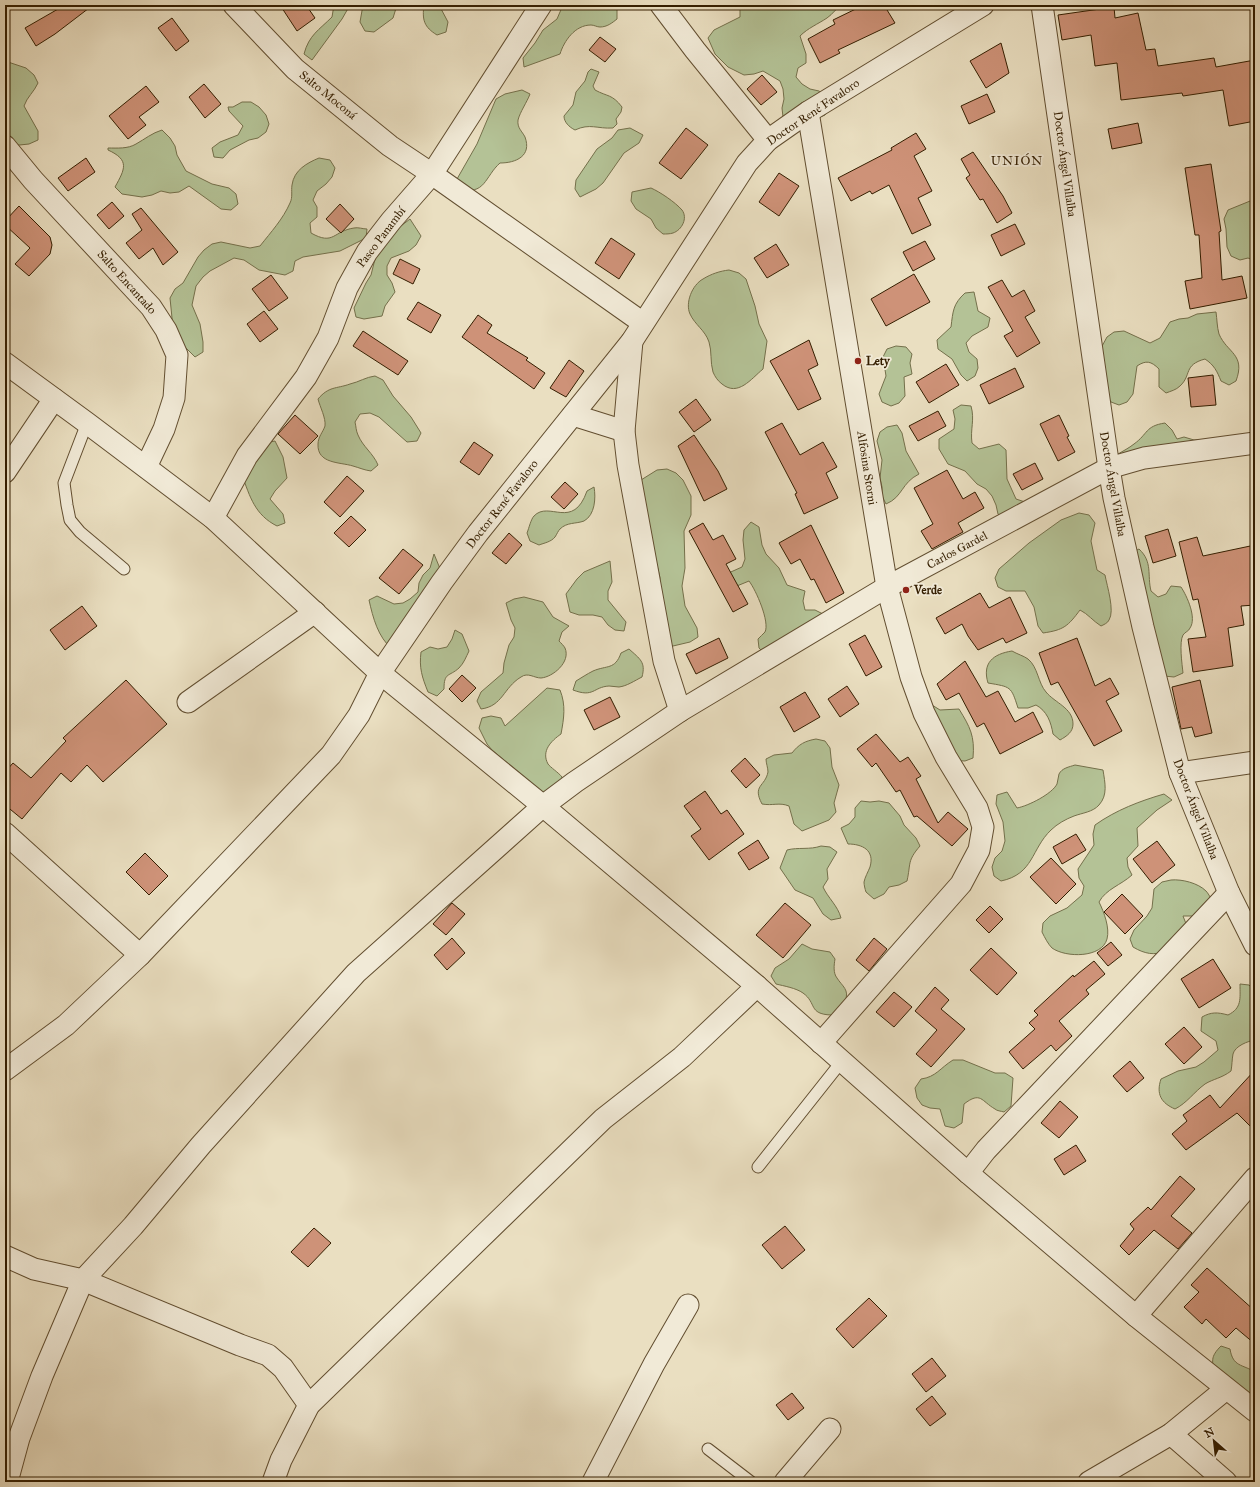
<svg xmlns="http://www.w3.org/2000/svg" width="1260" height="1487" font-family="'IM FELL Great Primer',serif">
<style>
.green{fill:#b4c296;stroke:#74704b}
.building{fill:#ce9278;stroke:#341e00}
.lines{fill:none;stroke-linecap:round;stroke-linejoin:round}
.lane-casing{stroke:#624e30;stroke-width:13}
.street-casing{stroke:#624e30;stroke-width:23}
.lane{stroke:#f1ead7;stroke-width:11}
.street{stroke:#f1ead7;stroke-width:21}
.poi-dot{fill:#8f2418;stroke:#f1ead7;stroke-width:1.5}
.labels{text-anchor:middle;dominant-baseline:central;stroke-width:3.5;stroke-linejoin:round;paint-order:stroke}
.street-label{font-size:12px;fill:#341e00;stroke:#f1ead7}
.poi-label{font-size:12px;font-weight:bold;fill:#341e00;stroke:#f1ead7;text-anchor:start}
.neighbourhood-label{font-size:13px;letter-spacing:1px;fill:#341e00;stroke:#f1ead7}
</style>
<rect width="100%" height="100%" fill="#eadfc1"/>
<filter id="stains"><feTurbulence type="fractalNoise" baseFrequency=".005" numOctaves="4"/><feColorMatrix values="0 0 0 0 .2 0 0 0 0 .09 0 0 0 0 .02 0 0 0 .5 -.17"/></filter>
<radialGradient id="worn" r=".72"><stop offset=".6" stop-color="#630" stop-opacity="0"/><stop offset="1" stop-color="#630" stop-opacity=".3"/></radialGradient>
<g class="green">
<path d="M334,5H350L342,19L312,60L304,54C309,35 319,30 332,17Z"/>
<path d="M363,5H397L393,18L374,32L365,31L360,22Z"/>
<path d="M424,5H439L448,22L446,32L437,35C424,27 422,20 424,5Z"/>
<path d="M563,5H614L617,10V19C612,23 607,27 600,27C597,27 594,25 591,25C575,25 564,41 560,54L524,67L523,58L535,43L543,30L557,19Z"/>
<path d="M740,5H842C836,8 833,14 827,18C818,24 808,28 800,36L806,54V63L798,68L796,77L802,84L810,89L819,91L827,97L830,106L825,115L818,118L783,117L782,108L784,99L783,89L780,81L763,71L754,74L744,75L728,67L715,54L708,38L714,30L740,17Z"/>
<path d="M5,61L26,68L34,75L38,83C34,92 27,97 24,106L38,131V140L29,144L10,146L5,140Z"/>
<path d="M591,69L599,72L593,86L595,90C608,97 612,94 622,107L621,112L616,119L617,124L613,128C597,129 590,123 575,130C569,127 564,122 564,116L573,105L576,92L585,81L588,72Z"/>
<path d="M522,90L530,94C527,102 520,112 518,120C517,128 522,131 525,137C532,156 516,163 500,163C485,176 485,197 459,188L457,179L477,144L496,99L505,94Z"/>
<path d="M242,102H251L259,107L266,115L269,124L266,132L258,138L249,140L230,150L223,158L214,157L212,148L220,142L238,135L243,126L229,111L228,107H233Z"/>
<path d="M630,128L643,135L639,143L624,153L603,183L596,189L580,197L575,189L576,180L597,149L612,138L618,130Z"/>
<path d="M162,130L170,138L175,146L177,155L186,171L212,184L229,188L236,194L238,204L231,210L221,209L189,186L179,192L170,193L161,191L152,195L142,197L122,194L115,187C125,169 130,160 108,150V148C117,148 128,149 136,144C145,139 152,133 162,130Z"/>
<path d="M319,158L330,160L335,168L332,177L326,184L317,191L313,200L317,207V217L310,223L311,233C334,246 333,231 354,228C358,227 363,229 367,229L366,238L340,251L303,257L295,261L293,271L285,275L259,270L244,260L234,258L210,271L203,277L196,286L192,305L200,324L203,342V352L195,357L182,344L173,328L170,298L175,289L183,283L198,257L204,250L212,244L221,242L250,248L260,246C271,232 283,219 290,203C293,197 291,191 292,185C294,170 307,163 319,158Z"/>
<path d="M651,188C660,192 675,202 682,210C688,218 682,230 673,233C670,234 666,234 663,234L656,228L651,219L636,209L631,201L632,192Z"/>
<path d="M1255,199V261L1248,258L1240,260L1231,256L1227,247L1226,229L1224,219L1228,210Z"/>
<path d="M410,219L421,236L416,245L409,251L391,258L387,266V275L392,283L395,292L385,306L382,316L364,319L356,317L354,308L366,283L371,275L376,255L393,232Z"/>
<path d="M729,270L739,273L746,279L755,306L759,324L767,341L763,369C751,379 738,397 722,384C718,381 715,377 713,372C710,362 712,351 709,342C705,330 695,325 690,314C685,303 692,285 703,279C711,274 720,271 729,270Z"/>
<path d="M974,292L978,311L990,318L988,327L972,336L966,343L969,352L977,359L978,368L975,376L967,381L961,375L952,359L938,349L937,340L951,327C953,311 953,304 965,293Z"/>
<path d="M1216,312C1217,319 1217,327 1219,334C1227,353 1246,354 1236,381L1229,385L1221,381C1217,371 1214,365 1205,359C1183,365 1192,375 1180,386C1176,390 1171,391 1166,393L1159,387V369C1151,361 1146,360 1137,366L1133,394L1127,402L1119,405L1111,402L1101,385V348L1107,337L1114,332L1124,331L1150,343L1160,338L1170,322L1179,319L1188,318L1197,314Z"/>
<path d="M896,346L906,347L912,354L910,363L912,374L904,377L905,396L899,403L891,406L882,402L879,394L886,376L883,357L887,349Z"/>
<path d="M375,376L383,380L393,396L411,417L421,433L417,441L407,442L379,417L370,413L360,414L355,422C356,426 356,431 358,435C363,447 373,453 378,465L371,471C364,470 360,468 353,466C340,462 317,464 318,444C318,437 323,432 325,426C326,418 320,407 318,399C329,386 336,389 350,384C359,382 366,377 375,376Z"/>
<path d="M961,405L971,406C975,420 970,429 972,443L979,449L999,444L1006,450L1007,479L1016,499L1025,502L1005,520L998,514L996,505L992,496L986,489L977,484L965,471L948,464L939,449V439L954,429L955,419L953,410Z"/>
<path d="M1165,423L1172,430L1177,439L1184,437L1194,440H1223L1121,463L1118,454C1123,451 1129,448 1134,444C1148,434 1145,426 1165,423Z"/>
<path d="M897,425L902,433L906,451L919,474C901,483 903,497 886,504L882,496V487L880,478L882,460L877,441L880,432L887,427Z"/>
<path d="M275,441L283,457L287,478L275,491L270,499L283,514L285,523L277,526C255,515 250,497 242,475L265,443Z"/>
<path d="M667,469L676,473L683,480L691,496V515L684,531L685,568L682,586L685,606L697,628L698,637L690,642L673,646L665,641L656,605L660,578L658,569L650,542L641,480L657,470Z"/>
<path d="M594,487C596,498 595,515 584,521C576,524 567,522 560,529C558,531 557,534 555,537C551,542 544,543 539,545L530,541L527,533C529,528 531,519 534,516C549,500 573,531 587,491Z"/>
<path d="M1079,513L1089,515L1095,523L1091,541L1097,570L1105,575C1107,586 1115,611 1109,620C1108,623 1103,625 1101,626C1093,621 1088,614 1080,610C1068,626 1064,630 1043,633L1038,626L1034,607L1025,591H1006L998,587L995,578L999,569L1029,543L1061,520Z"/>
<path d="M751,522L759,527L762,545L766,554L779,568L787,585L805,591L803,601L805,610H815L823,614L765,654L759,648L758,639C760,637 763,634 765,632C770,622 756,590 749,581L732,588L724,575L742,567L745,559L743,540L744,530Z"/>
<path d="M1139,549C1153,562 1147,575 1151,591L1158,597L1166,594L1171,586L1181,587C1187,596 1197,618 1190,628C1189,631 1185,632 1183,635C1179,642 1182,664 1183,673L1174,677L1164,676L1131,553Z"/>
<path d="M434,554L441,571L392,649C378,637 373,618 369,600L377,596L394,604L403,603L410,599L418,592L419,583L423,575L430,568Z"/>
<path d="M610,561L612,582L608,591V600L626,622L624,631L615,630L608,625L602,617L593,615H579L570,612L566,594L577,579L584,572Z"/>
<path d="M524,597L543,602L553,617L569,626L562,632L559,641C561,643 564,646 565,648C571,662 553,677 541,678C534,678 528,672 521,677C503,688 503,706 481,709L477,701L481,692L503,673L504,663L509,645L514,637L515,628L511,620L506,603L514,599Z"/>
<path d="M455,630L462,634L469,651C466,657 464,663 459,668C449,677 444,672 444,689L437,696L428,692C422,677 419,668 421,652L430,647L438,649L447,647L452,639Z"/>
<path d="M629,649C640,659 646,662 642,677C634,681 627,686 619,687C616,687 612,686 609,686C593,687 594,698 573,690L576,681C581,678 587,674 593,671C607,665 615,670 621,653Z"/>
<path d="M1012,651C1017,654 1024,656 1028,659C1038,667 1038,683 1046,692C1055,703 1073,708 1073,724C1073,732 1067,736 1060,740L1053,734C1051,722 1047,711 1036,705L1028,708H1018C1011,686 1011,687 988,683C982,663 993,654 1012,651Z"/>
<path d="M547,688L560,690C566,705 564,718 561,734C551,741 541,751 548,764C550,767 559,773 562,777L559,785L543,793L492,750L487,744L479,728L482,718L491,716L501,718L505,726Z"/>
<path d="M932,705L940,710L959,709C970,727 975,736 973,758L965,761L947,760L925,712Z"/>
<path d="M816,739L825,741L830,748L832,767L839,785L834,803L836,812L829,820L802,831L794,824L789,806C779,802 773,806 762,804C752,785 765,787 768,772C768,768 766,763 766,759L774,755L792,753C799,744 805,741 816,739Z"/>
<path d="M1075,765L1103,770C1105,783 1108,795 1099,805C1093,812 1082,813 1074,816C1066,819 1057,824 1051,830C1031,849 1034,874 1001,881L994,876L992,867L995,858L1002,851L1005,841L1003,822L996,804L997,795L1007,792L1017,808C1028,806 1052,794 1057,784C1058,781 1058,777 1059,774C1062,768 1069,767 1075,765Z"/>
<path d="M1164,794L1172,800L1157,810L1137,828L1138,846L1127,858L1128,867L1132,875C1121,885 1106,889 1099,902C1104,912 1110,928 1107,939C1102,958 1066,958 1052,948C1048,944 1045,938 1042,932L1043,923L1050,916L1067,908L1082,895L1084,886L1079,878L1078,869L1094,845L1093,834L1095,825C1116,810 1140,801 1164,794Z"/>
<path d="M861,801L870,802L879,801L889,803L900,816L904,825L916,838L920,846C907,861 911,863 907,881L899,885L889,887L884,894L874,899L866,892C865,889 864,885 864,882C865,877 868,872 870,867C875,850 862,844 848,844L841,828L849,824L855,817V808Z"/>
<path d="M821,846L830,847L837,852L827,869L828,879L823,887C828,898 838,906 841,918L831,920L823,914L813,898L795,890L780,868L787,850C798,847 810,850 821,846Z"/>
<path d="M1171,880C1182,879 1198,883 1206,891C1208,893 1210,897 1212,900L1209,908L1192,916H1183L1190,934C1170,949 1158,962 1133,947L1130,939L1134,930L1147,916L1152,908L1154,889L1162,882Z"/>
<path d="M802,944L812,949L830,952L835,959C834,965 833,973 837,978C842,986 850,990 845,1001C843,1006 835,1011 831,1015C808,1014 817,1003 803,993C796,988 784,986 776,984L771,976L775,968L789,959Z"/>
<path d="M1240,984L1249,985L1255,991V1040C1248,1041 1235,1046 1233,1054C1232,1059 1232,1066 1231,1071C1222,1078 1213,1079 1205,1084C1194,1092 1187,1103 1175,1109C1161,1103 1156,1094 1161,1079L1178,1071L1196,1067L1204,1062L1218,1050L1216,1041L1201,1031L1202,1017C1211,1012 1217,1012 1228,1015C1242,1008 1240,999 1240,984Z"/>
<path d="M953,1060H963L995,1073H1005L1013,1078L1011,1106L1004,1112C1001,1111 997,1111 995,1109C981,1101 981,1091 964,1104L962,1123L954,1128L945,1126L940,1109L930,1108L922,1105L917,1098L915,1088L921,1079C936,1077 940,1068 953,1060Z"/>
<path d="M1221,1346L1230,1349C1233,1367 1242,1364 1255,1372V1405L1215,1375C1212,1361 1210,1357 1221,1346Z"/>
</g>
<g class="building">
<path d="M65,5H93L55,34L36,46L25,28Z"/>
<path d="M280,5H306L315,18L297,31Z"/>
<path d="M864,5H884L895,23L838,50L840,53L820,63L808,39L835,24L833,20Z"/>
<path d="M1114,7L1115,18L1138,13L1146,50L1155,49L1158,66L1214,58L1216,67L1255,60V121L1229,126L1223,90L1183,96L1182,93L1121,100L1117,63L1095,66L1091,35L1062,40L1058,15Z"/>
<path d="M172,18L189,41L176,51L158,28Z"/>
<path d="M600,37L616,49L605,62L589,50Z"/>
<path d="M1001,43L1009,73L986,88L970,61Z"/>
<path d="M762,75L777,92L761,105L747,89Z"/>
<path d="M204,84L221,104L205,118L189,97Z"/>
<path d="M146,86L159,102L139,117L146,125L128,139L109,116Z"/>
<path d="M987,94L995,112L969,124L961,106Z"/>
<path d="M1138,123L1142,143L1112,149L1108,129Z"/>
<path d="M686,128L708,145L681,179L659,163Z"/>
<path d="M916,133L926,149L914,156L932,191L918,198L931,225L912,234L889,185L872,194L870,191L851,201L838,178L892,150L891,148Z"/>
<path d="M973,152L1003,196L1012,213L997,223L983,199L980,200L966,178L970,175L961,159Z"/>
<path d="M86,158L95,172L68,191L58,178Z"/>
<path d="M1211,164L1221,231L1219,232L1222,280L1242,276L1247,298L1190,309L1185,281L1202,278L1199,235H1195L1185,168Z"/>
<path d="M779,173L799,186L779,216L759,202Z"/>
<path d="M112,202L124,216L109,229L97,215Z"/>
<path d="M340,204L354,219L341,233L326,219Z"/>
<path d="M19,206L50,237L52,245L50,254L29,276L15,264L30,248L5,225V221Z"/>
<path d="M141,208L178,252L163,265L153,248L139,259L126,243L142,230L132,214Z"/>
<path d="M1015,224L1025,244L1001,256L991,235Z"/>
<path d="M611,238L635,254L619,279L595,263Z"/>
<path d="M925,241L935,259L913,271L903,252Z"/>
<path d="M776,244L789,265L767,278L754,258Z"/>
<path d="M400,259L420,269L413,284L393,274Z"/>
<path d="M914,274L930,302L886,326L871,299Z"/>
<path d="M271,275L288,298L269,311L252,289Z"/>
<path d="M1002,280L1012,297L1024,290L1035,311L1025,317L1040,343L1017,357L1004,336L1013,331L988,287Z"/>
<path d="M418,302L441,315L431,333L407,319Z"/>
<path d="M264,311L278,329L260,342L247,324Z"/>
<path d="M478,315L492,325L487,333L528,358L526,360L545,373L534,389L462,337Z"/>
<path d="M363,331L408,361L398,375L353,346Z"/>
<path d="M809,340L818,365L808,370L821,399L798,410L770,361Z"/>
<path d="M569,360L584,371L566,397L550,388Z"/>
<path d="M946,364L959,385L929,403L916,382Z"/>
<path d="M1015,368L1024,387L989,404L980,385Z"/>
<path d="M1213,375L1216,405L1191,407L1188,378Z"/>
<path d="M696,399L711,420L694,432L679,412Z"/>
<path d="M938,411L946,426L918,441L909,426Z"/>
<path d="M295,415L318,436L300,454L278,434Z"/>
<path d="M1059,415L1069,436L1067,437L1075,452L1058,461L1040,424Z"/>
<path d="M782,423L800,455L823,442L837,467L826,473L838,498L804,514L795,494L797,493L765,432Z"/>
<path d="M694,435L718,471L727,489L704,501L678,446Z"/>
<path d="M474,442L493,455L479,475L460,462Z"/>
<path d="M1035,463L1043,479L1022,490L1013,474Z"/>
<path d="M947,470L963,499L975,492L984,508L958,523L963,532L932,549L921,531L933,524L914,488Z"/>
<path d="M347,476L364,491L340,517L324,502Z"/>
<path d="M565,482L578,494L564,509L551,497Z"/>
<path d="M351,516L366,530L349,547L334,533Z"/>
<path d="M703,523L713,540L723,535L736,559L726,564L748,604L733,612L689,531Z"/>
<path d="M811,525L844,593L826,603L814,579L811,580L800,559L791,564L779,543Z"/>
<path d="M1168,529L1176,556L1153,563L1145,536Z"/>
<path d="M509,533L522,545L506,564L492,553Z"/>
<path d="M1197,537L1203,556L1255,545V605L1241,606L1244,625L1228,628L1233,666L1193,672L1188,639L1206,637L1198,599L1193,600L1179,542Z"/>
<path d="M403,549L423,565L399,594L379,578Z"/>
<path d="M980,593L989,608L1010,597L1027,633L1006,643L1003,638L978,650L968,636L962,624L945,634L936,618Z"/>
<path d="M82,606L97,626L65,650L50,630Z"/>
<path d="M865,635L882,667L866,676L849,644Z"/>
<path d="M719,638L728,658L696,674L686,654Z"/>
<path d="M1077,638L1095,686L1110,678L1119,694L1106,701L1122,731L1094,746L1058,682L1051,685L1039,653Z"/>
<path d="M965,661L986,697L998,691L1015,722L1033,712L1043,732L1000,754L984,723L977,727L959,693L946,700L937,684Z"/>
<path d="M462,675L476,688L462,702L449,689Z"/>
<path d="M126,680L167,724L103,782L87,765L71,782L61,773L22,819L5,805V772L13,763L31,778L66,741L63,738Z"/>
<path d="M1200,680L1212,733L1195,737L1192,727L1181,729L1172,687Z"/>
<path d="M847,686L859,704L840,717L828,699Z"/>
<path d="M805,692L820,717L794,732L780,707Z"/>
<path d="M610,697L620,717L594,730L584,710Z"/>
<path d="M876,734L900,762L908,757L921,776L916,779L938,823L948,812L968,829L952,846L917,816L914,817L900,790L896,792L876,763L872,767L857,749Z"/>
<path d="M745,758L760,775L746,788L731,771Z"/>
<path d="M705,791L721,814L727,810L744,834L709,860L691,836L701,829L684,806Z"/>
<path d="M1076,834L1086,850L1062,864L1053,847Z"/>
<path d="M758,840L769,858L749,870L738,853Z"/>
<path d="M1157,841L1175,865L1152,883L1133,859Z"/>
<path d="M145,853L168,876L149,895L126,872Z"/>
<path d="M1051,858L1076,884L1056,904L1030,877Z"/>
<path d="M1122,894L1143,916L1125,934L1104,912Z"/>
<path d="M452,903L465,914L446,935L433,924Z"/>
<path d="M785,903L811,925L783,958L756,935Z"/>
<path d="M990,906L1003,919L989,933L976,920Z"/>
<path d="M452,938L465,953L447,970L434,955Z"/>
<path d="M874,938L887,949L869,971L856,960Z"/>
<path d="M1111,942L1122,955L1108,966L1097,953Z"/>
<path d="M991,948L1017,973L997,995L970,970Z"/>
<path d="M1213,959L1231,988L1199,1008L1181,979Z"/>
<path d="M1094,961L1105,974L1086,990L1089,994L1059,1021L1072,1036L1056,1051L1051,1045L1023,1069L1009,1052L1035,1029L1029,1023L1038,1015L1034,1011L1073,975L1074,977Z"/>
<path d="M935,987L949,1000L941,1009L965,1029L931,1067L916,1054L937,1030L915,1011Z"/>
<path d="M894,992L912,1007L894,1027L876,1012Z"/>
<path d="M1184,1027L1202,1047L1184,1064L1165,1044Z"/>
<path d="M1130,1061L1144,1078L1127,1092L1113,1076Z"/>
<path d="M1255,1070V1131L1237,1113L1186,1150L1172,1134L1187,1121L1183,1115L1210,1095L1220,1108Z"/>
<path d="M1060,1101L1078,1117L1059,1138L1041,1123Z"/>
<path d="M1076,1145L1086,1161L1064,1175L1054,1159Z"/>
<path d="M1180,1176L1195,1189L1171,1216L1192,1233L1178,1249L1154,1230L1129,1255L1120,1246L1134,1229L1130,1224L1148,1207L1151,1210Z"/>
<path d="M785,1226L805,1250L782,1269L762,1245Z"/>
<path d="M314,1228L331,1243L308,1267L291,1252Z"/>
<path d="M1207,1268L1255,1311V1344L1236,1328L1226,1338L1206,1319L1202,1324L1184,1307L1199,1292L1191,1285Z"/>
<path d="M869,1298L887,1316L853,1348L836,1329Z"/>
<path d="M932,1358L946,1376L926,1392L912,1374Z"/>
<path d="M792,1393L804,1408L788,1420L776,1405Z"/>
<path d="M932,1396L946,1414L930,1426L916,1409Z"/>
</g>
<g class="lines">
<defs>
<g id="lane">
<path d="M87,423L64,483L67,505L70,520L80,532L124,569"/>
<path d="M758,1167L842,1061"/>
<path d="M708,1449L751,1482"/>
</g>
<g id="street">
<path d="M234,5L295,69L390,146L432,174L643,323"/>
<path d="M661,5L695,50L768,140"/>
<path d="M1042,5L1109,468L1114,498L1143,627L1180,773L1229,893L1255,945"/>
<path d="M808,112L887,587L911,677L924,713L946,757L977,808L983,827L979,850L961,884L821,1043"/>
<path d="M5,146L33,180L151,307L166,330L177,355L174,398L164,429L146,467"/>
<path d="M632,341L624,431L628,465L664,661L680,711"/>
<path d="M5,363L87,423L213,518L380,673L543,806L757,986L968,1173L1136,1316L1255,1411"/>
<path d="M573,415L624,431"/>
<path d="M5,472L54,399"/>
<path d="M213,518L247,456L306,377L328,338L347,288L367,252L391,221L432,174L541,5"/>
<path d="M188,702L315,612"/>
<path d="M1180,773L1255,762"/>
<path d="M5,833L140,955"/>
<path d="M5,1070L66,1025L140,955L331,755L359,715L380,673L442,582L478,533L632,341L747,163L768,140L808,112L983,5"/>
<path d="M968,1173L986,1150L1229,893"/>
<path d="M5,1256L34,1269L83,1280L240,1345L268,1355L283,1368L309,1405"/>
<path d="M1136,1316L1255,1178"/>
<path d="M1171,1434L1226,1482"/>
<path d="M7,1482L19,1438L42,1376L83,1280L133,1226L201,1145L356,973L543,806L575,782L680,711L887,587L1109,468L1144,458L1255,443"/>
<path d="M273,1482L281,1460L309,1405L603,1119L682,1057L757,986"/>
<path d="M593,1482L654,1364L688,1305"/>
<path d="M785,1482L830,1429"/>
<path d="M1089,1482L1171,1434L1226,1389"/>
</g>
</defs>
<use href="#lane" class="lane-casing"/>
<use href="#street" class="street-casing"/>
<use href="#lane" class="lane"/>
<use href="#street" class="street"/>
</g>
<g class="poi-dot">
<circle cx="858" cy="361" r="4"/>
<circle cx="906" cy="590" r="4"/>
</g>
<g class="labels">
<g class="street-label">
<text transform="translate(328 95) rotate(39)">Salto Moconá</text>
<text transform="translate(813 112) rotate(-34)">Doctor René Favaloro</text>
<text transform="translate(1065 164) rotate(82)">Doctor Ángel Villalba</text>
<text transform="translate(381 237) rotate(-53)">Paseo Panambí</text>
<text transform="translate(127 282) rotate(48)">Salto Encantado</text>
<text transform="translate(867 468) rotate(81)">Alfosina Storni</text>
<text transform="translate(1113 484) rotate(80)">Doctor Ángel Villalba</text>
<text transform="translate(502 504) rotate(-52)">Doctor René Favaloro</text>
<text transform="translate(957 550) rotate(-28)">Carlos Gardel</text>
<text transform="translate(1196 809) rotate(69)">Doctor Ángel Villalba</text>
</g>
<g class="poi-label">
<text x="866" y="361">Lety</text>
<text x="914" y="590">Verde</text>
</g>
<g class="neighbourhood-label">
<text x="1017" y="161">UNIÓN</text>
</g>
</g>
<rect width="1260" height="1487" fill="none" stroke="#eadfc1" stroke-width="20"/>
<rect x="6" y="6" width="1248" height="1475" fill="none" stroke="#341e00" stroke-width="2"/>
<rect x="10" y="10" width="1240" height="1467" fill="none" stroke="#341e00"/>
<g transform="translate(1214 1441) rotate(332)" stroke="#f1ead7" stroke-width="3" paint-order="stroke">
<path d="M0-3L7 15L0 10L-7 15Z" fill="#341e00"/>
<text y="-6" font-size="11" font-weight="bold" text-anchor="middle" fill="#341e00">N</text>
</g>
<rect width="100%" height="100%" filter="url(#stains)"/>
<rect width="100%" height="100%" fill="url(#worn)"/>
</svg>
